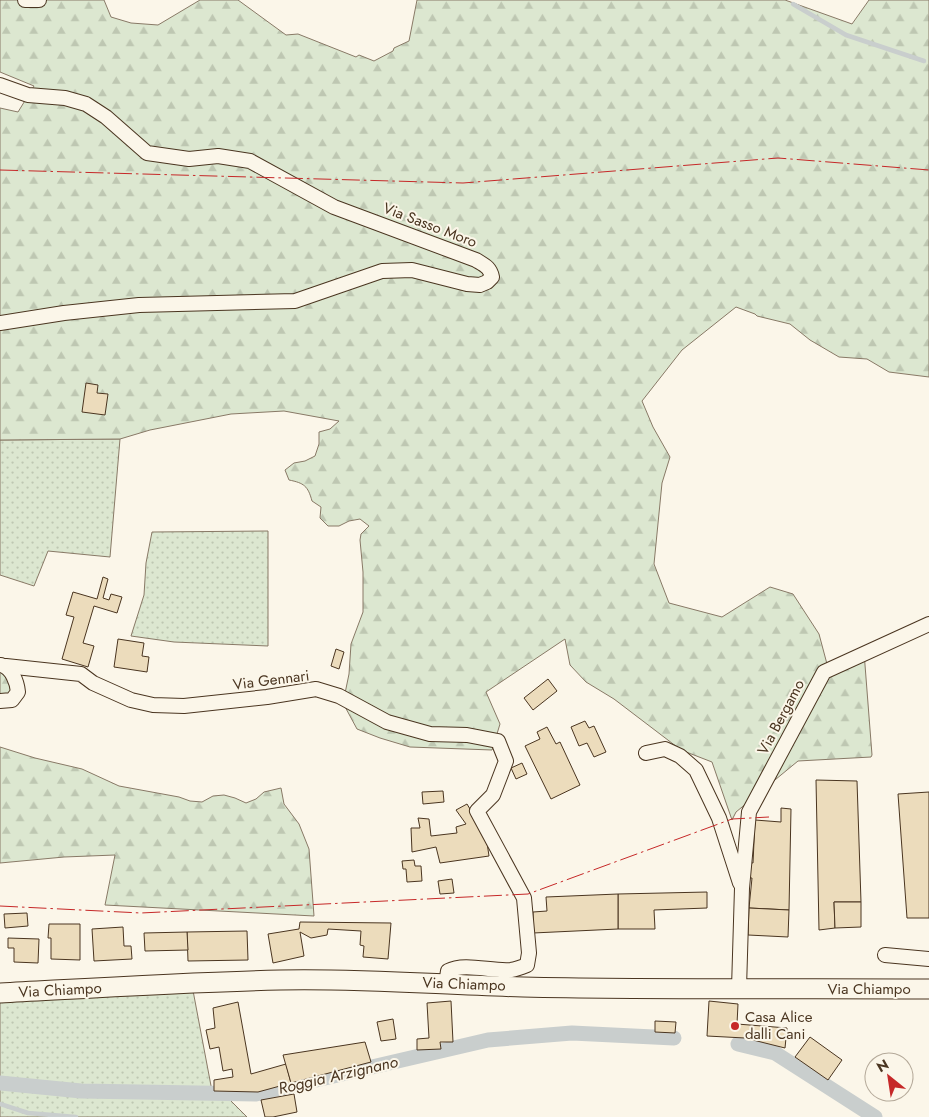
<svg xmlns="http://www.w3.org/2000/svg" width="929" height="1117" font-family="Jost,sans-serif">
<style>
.grass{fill:url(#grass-dots);stroke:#887966}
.forest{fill:url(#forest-firs);stroke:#887966}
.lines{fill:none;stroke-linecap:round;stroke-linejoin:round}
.stream{stroke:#c9cecd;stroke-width:4.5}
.canal{stroke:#c9cecd;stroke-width:15}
.building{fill:#ecdcbc;stroke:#4a3520}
.street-casing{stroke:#4a3520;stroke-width:16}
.secondary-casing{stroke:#4a3520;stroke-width:21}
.street{stroke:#fbf6e9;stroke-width:14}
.secondary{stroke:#fbf6e9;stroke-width:19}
.power{stroke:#c62828;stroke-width:1;stroke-dasharray:18 4 2.5 4;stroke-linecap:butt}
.poi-dot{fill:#c62828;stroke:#fbf6e9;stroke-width:2}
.labels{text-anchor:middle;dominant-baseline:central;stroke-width:4;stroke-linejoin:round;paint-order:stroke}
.street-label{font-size:15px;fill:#4a3520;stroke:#fbf6e9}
.poi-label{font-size:15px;fill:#4a3520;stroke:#fbf6e9;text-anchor:start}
.water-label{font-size:16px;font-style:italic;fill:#4a3520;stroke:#fbf6e9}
</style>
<defs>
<pattern id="grass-dots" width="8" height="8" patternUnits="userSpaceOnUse" patternTransform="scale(1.25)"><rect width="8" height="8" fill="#dce7d0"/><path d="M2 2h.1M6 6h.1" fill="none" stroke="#bec7b2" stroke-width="1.8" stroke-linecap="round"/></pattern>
<pattern id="forest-firs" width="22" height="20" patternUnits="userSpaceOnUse" patternTransform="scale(1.25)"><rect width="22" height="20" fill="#dce7d0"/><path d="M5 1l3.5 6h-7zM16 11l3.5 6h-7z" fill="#bec7b2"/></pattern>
</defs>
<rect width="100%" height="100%" fill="#fbf6e9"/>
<g class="grass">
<path d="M120,439L110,557L48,551L34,586L0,575V440Z"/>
<path d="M268,531V646L174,642L131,636L144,595L146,563L152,532Z"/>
<path d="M191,980L212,1091L225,1095L247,1117H0V990Z"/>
</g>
<g class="forest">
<path d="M0,0H104L111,17L131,23L158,25L200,0H238L286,35L298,34L356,57L359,55L374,61L393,51L394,48L409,41L417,0H785L852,24L869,0H929V377L889,372L867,359L839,357L810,340L790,324L757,316L755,314L736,307L682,350L642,401L653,427L670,457L662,483L654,564L669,603L722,617L770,587L793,594L819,634L827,664L864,652L872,755L871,757L798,761L736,812L732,820L712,762L681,750L614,699L586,682L570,665L565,639L486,692L500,724L492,750L410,747L380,738L357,729L343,703L349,674L351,644L363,612V572L360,540L361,534L369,526L360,519L349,521L339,526H328L320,518L321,507L312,501C308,486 304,483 289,480L285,470L294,463L305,461L315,456L319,444V432L330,429L339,421L284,411L231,414L150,430L120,439L0,440V108L18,112L34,86L0,72Z"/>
<path d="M0,663L11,682L13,692L7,695L0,694Z"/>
<path d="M0,747L35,758L82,769L119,786L179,797L190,801L202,802L213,796L224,795L235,798L246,803L256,799L264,792L281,788L284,804L299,824L309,849L314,916L105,905L115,855L64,857L0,863Z"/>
</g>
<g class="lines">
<g class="stream">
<path d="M793,4L846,35L924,61"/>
<path d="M0,1104L28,1113L76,1117"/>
</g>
<g class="canal">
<path d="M738,1044L775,1053L875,1117"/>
<path d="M0,1083L81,1091L256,1094L488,1040L572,1033L674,1038"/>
</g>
</g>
<g class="building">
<path d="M86,383L98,385L97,393L108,394L105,415L82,412Z"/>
<path d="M103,577L108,579L103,598L109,600L111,594L122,597L117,613L94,606L83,643L94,646L88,667L62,659L74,617L66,615L73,592L97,599Z"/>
<path d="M118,639L144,643L142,656L149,657L147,672L114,667Z"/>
<path d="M336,649L344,652L339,669L331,666Z"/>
<path d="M548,679L557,691L533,710L524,698Z"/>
<path d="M585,721L589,728L594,726L606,752L594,757L587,743L579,746L571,727Z"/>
<path d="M547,727L556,744L560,742L580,785L551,799L525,746L540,739L537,732Z"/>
<path d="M522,763L527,774L516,779L511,768Z"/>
<path d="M816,780L857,781L861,902H834L835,928L819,930Z"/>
<path d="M443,791L444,802L423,804L422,792Z"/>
<path d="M929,792V918H907L898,794Z"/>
<path d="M467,804L486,836L489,856L440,863L436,847L412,852L411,828H420L418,818L429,819L431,836L457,833L456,827L466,824L456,810Z"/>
<path d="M781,808L791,809L789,910L749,908L752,878H745V862L753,863L755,820L781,822Z"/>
<path d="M414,860L415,866H421L422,881L407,882L406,869H403L402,861Z"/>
<path d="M452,879L454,893L440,894L438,881Z"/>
<path d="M707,892V908L654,910L655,929H618V894Z"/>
<path d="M618,894V929L533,933V912L547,911L546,897Z"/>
<path d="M834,902H861V927L835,928Z"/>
<path d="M749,908L789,910L788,937L748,935Z"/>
<path d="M27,913L28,926L5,928L4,914Z"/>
<path d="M300,922L391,923L388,959L363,957L364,946L360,945L361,931L328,929L327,935L311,938L300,932L304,956L273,963L268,934L299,929Z"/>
<path d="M49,924H80V960L51,959V938H48Z"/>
<path d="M123,927L124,946H131L132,959L94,961L92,929Z"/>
<path d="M247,931L248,960L188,961L187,932Z"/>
<path d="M187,932L188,950L145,951L144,933Z"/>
<path d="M8,938L39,939L38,963L14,962V948H8Z"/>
<path d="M451,1001L453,1042H440L441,1049L417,1050V1039L429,1038L427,1003Z"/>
<path d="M709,1001L738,1004L737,1024L787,1028L785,1048L745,1038L707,1036Z"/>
<path d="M238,1002L251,1074L286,1064L291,1083L258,1092L214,1091V1080L233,1077L232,1069L223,1071L219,1047L210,1049L206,1030L215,1028L213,1008Z"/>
<path d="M393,1019L396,1039L381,1041L377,1022Z"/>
<path d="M655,1021L676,1022L675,1033L655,1032Z"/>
<path d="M810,1037L842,1060L828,1080L795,1057Z"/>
<path d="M365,1042L371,1062L291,1083L283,1055Z"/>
<path d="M294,1094L297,1112L273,1117H265L261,1100Z"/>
</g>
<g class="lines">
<defs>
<g id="street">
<path d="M25,0H39"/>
<path d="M0,85L28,95L65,98L86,104L106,117L147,153L189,159L218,156L250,161L334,207L476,260C484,265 490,267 492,277L487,282L480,285L467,284L412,270L382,271L295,301L139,305L64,313L0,323"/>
<path d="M6,666L81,674L93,683L131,700L153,705L184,706L267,697L316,689L339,696L387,722L430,734L467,735L498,741L506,761L493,795L477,811L524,898L529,953L527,965C522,967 517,969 511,970C492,972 465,962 448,971L446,984"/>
<path d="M0,701L12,700L18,692C17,682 12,668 1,665"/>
<path d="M646,753L665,749L680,756L696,770L719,818L740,883"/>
<path d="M885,955L929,959"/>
<path d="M739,988L742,888L749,812L824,672L929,624"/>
</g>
<path id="secondary" d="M0,993C93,988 187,982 280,980C361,978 442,985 523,987C658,990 794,988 929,989"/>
</defs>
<use href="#street" class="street-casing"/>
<use href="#secondary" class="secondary-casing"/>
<use href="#street" class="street"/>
<use href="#secondary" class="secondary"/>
<g class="power">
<path d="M0,170L463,183L778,158L929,170"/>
<path d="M0,906L141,913L528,894L732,819L769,817"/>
</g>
</g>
<circle class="poi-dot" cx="735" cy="1026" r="5"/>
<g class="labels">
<g class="street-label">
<text transform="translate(430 225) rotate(21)">Via Sasso Moro</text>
<text transform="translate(271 680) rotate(-7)">Via Gennari</text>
<text transform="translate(781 717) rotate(-62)">Via Bergamo</text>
<text transform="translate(464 984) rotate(2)">Via Chiampo</text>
<text x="869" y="989">Via Chiampo</text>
<text transform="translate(60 990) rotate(-3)">Via Chiampo</text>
</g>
<g class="poi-label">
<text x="745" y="1017">Casa Alice<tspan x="745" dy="17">dalli Cani</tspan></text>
</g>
<g class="water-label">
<text transform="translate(338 1075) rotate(-13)">Roggia Arzignano</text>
</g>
</g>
<g transform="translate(889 1077) rotate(330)"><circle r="24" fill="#fbf6e9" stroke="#b4a999"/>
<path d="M0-4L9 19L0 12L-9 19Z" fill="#c62828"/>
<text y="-8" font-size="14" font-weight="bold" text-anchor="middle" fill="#4a3520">N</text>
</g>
</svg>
